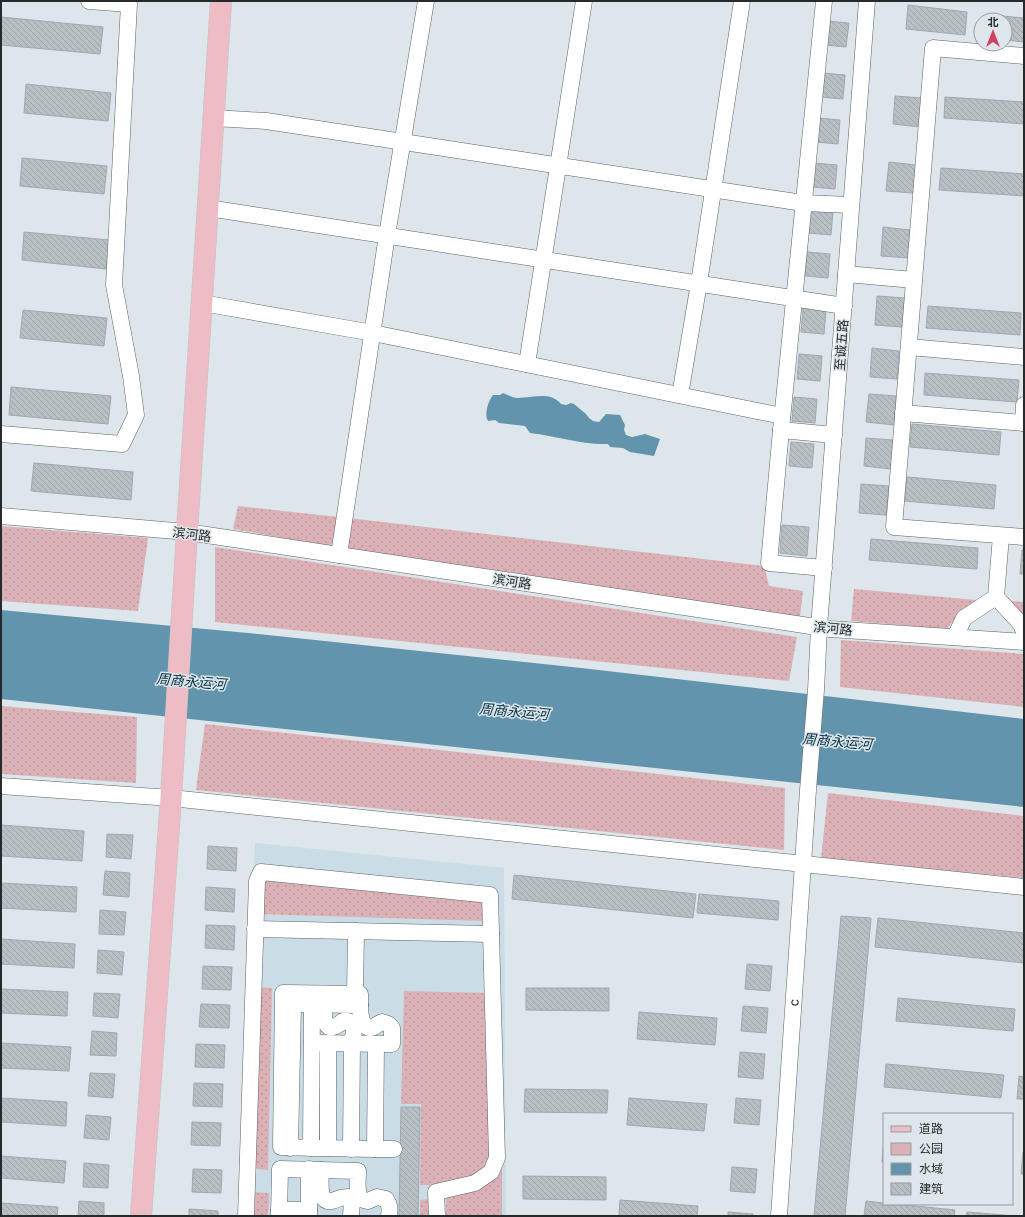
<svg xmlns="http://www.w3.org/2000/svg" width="1025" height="1217" font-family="Inter,'Noto Sans SC',sans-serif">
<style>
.built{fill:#cadce5}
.green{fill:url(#green-dots)}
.water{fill:#6294ad}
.building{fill:url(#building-back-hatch);stroke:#9fa8ad}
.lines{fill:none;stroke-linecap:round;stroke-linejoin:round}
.minor-casing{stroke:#5a6266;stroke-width:17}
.major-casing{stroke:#c3c3c4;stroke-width:22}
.minor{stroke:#fff;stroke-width:16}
.major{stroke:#edbcc4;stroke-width:21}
.labels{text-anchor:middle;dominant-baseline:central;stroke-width:3;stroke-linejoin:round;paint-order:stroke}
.street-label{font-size:13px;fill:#272a2c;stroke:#dde6eb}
.water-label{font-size:14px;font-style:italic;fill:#002e40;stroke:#dde6eb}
</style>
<defs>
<pattern id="green-dots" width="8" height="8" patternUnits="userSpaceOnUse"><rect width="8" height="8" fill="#dbb1b6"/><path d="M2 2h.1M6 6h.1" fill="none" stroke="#bc989d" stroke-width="1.8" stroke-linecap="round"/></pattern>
<pattern id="building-back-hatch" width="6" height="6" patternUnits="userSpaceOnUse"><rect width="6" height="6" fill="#b7c0c5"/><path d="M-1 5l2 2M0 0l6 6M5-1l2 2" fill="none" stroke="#9da5a9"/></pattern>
</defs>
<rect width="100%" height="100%" fill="#dde6eb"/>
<path class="built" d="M255,843L504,868L506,1216H240Z"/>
<g class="green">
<path d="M238,506L338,517L334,547L233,529Z"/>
<path d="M348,518L764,566L769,586L803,591L800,617L344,549Z"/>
<path d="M1,526L148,538L138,611L1,601Z"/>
<path d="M215,547L797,637L789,681L215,622Z"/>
<path d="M854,589L976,600L974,604L957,616L947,629L851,621Z"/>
<path d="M1011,601L1024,602V620L1010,604Z"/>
<path d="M841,640L1024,654V707L840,687Z"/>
<path d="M1,706L137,717L136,783L1,774Z"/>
<path d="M205,724L785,788L784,850L196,790Z"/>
<path d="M828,793L1024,816V878L821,858Z"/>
<path d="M270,877L479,899L485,905L484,921L259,914L263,881Z"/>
<path d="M257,987L272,988L268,1170L250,1168Z"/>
<path d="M404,991L488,993L490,1161L481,1174L439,1185H420L421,1104H401Z"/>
<path d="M502,1166V1216H446V1196L485,1184Z"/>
<path d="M249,1192L269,1193L268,1216H249Z"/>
<path d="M431,1199V1216H420V1200Z"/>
</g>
<g class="water">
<path d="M503,393C508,395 513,398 518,398C533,398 550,391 561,404L566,405L571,403L574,404L586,414L589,418L593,421L599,422L606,414L620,415L625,425L624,430L626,435L632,437L645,434L660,439L654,456L630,452L623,448L610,447L608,444C581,445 557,436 530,433L525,426L499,423L495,420L488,421C484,415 488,401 493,395H500Z"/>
<path d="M1,610L258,634L581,668L1024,719V807L1,699Z"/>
</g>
<g class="building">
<path d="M908,5L967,12L965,35L906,29Z"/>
<path d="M992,15L1024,18V42L1005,40V20H991Z"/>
<path d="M1,17L103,27L100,54L1,45Z"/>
<path d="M826,21L849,23L846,47L824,45Z"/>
<path d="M823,73L845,75L843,99L820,97Z"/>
<path d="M26,84L111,93L108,121L24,113Z"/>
<path d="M895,96L922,98L920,127L893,124Z"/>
<path d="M945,97L1024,102V124L944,118Z"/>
<path d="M818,118L840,120L838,144L816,142Z"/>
<path d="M22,158L107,166L104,194L20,186Z"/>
<path d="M889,162L916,165L913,193L886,191Z"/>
<path d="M814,163L837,165L835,189L812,187Z"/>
<path d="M941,168L1024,174V196L939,190Z"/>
<path d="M810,209L833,211L831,235L808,233Z"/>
<path d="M883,227L910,230L908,258L881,256Z"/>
<path d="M24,232L109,240L106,269L22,260Z"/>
<path d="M807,252L830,254L828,278L805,276Z"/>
<path d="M877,296L905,298L902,327L875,325Z"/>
<path d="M928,306L1021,313L1020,335L926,328Z"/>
<path d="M803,308L826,310L824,334L801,332Z"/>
<path d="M23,310L107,318L104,346L20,338Z"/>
<path d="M872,348L899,351L897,379L870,377Z"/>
<path d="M799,354L822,356L820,381L797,379Z"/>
<path d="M925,373L1019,380L1017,402L924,395Z"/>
<path d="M11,387L111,396L108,424L9,415Z"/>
<path d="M869,394L896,396L894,425L866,422Z"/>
<path d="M794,397L817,399L815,423L792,421Z"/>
<path d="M912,424L1001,432L999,455L910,447Z"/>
<path d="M866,438L893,440L891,469L864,466Z"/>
<path d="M791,442L814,444L812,468L789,466Z"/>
<path d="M34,463L133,472L131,500L31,491Z"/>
<path d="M907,477L996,485L994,509L905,501Z"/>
<path d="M861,484L889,486L886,515L859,513Z"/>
<path d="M782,525L809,527L807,556L780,553Z"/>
<path d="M871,539L978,548L977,569L869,560Z"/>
<path d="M1022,550H1024V574H1020Z"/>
<path d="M1,825L84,831L82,861L1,856Z"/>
<path d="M107,834L133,835L131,859L106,857Z"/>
<path d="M208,846L237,848L236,871L207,869Z"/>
<path d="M105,871L130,873L129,897L103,895Z"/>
<path d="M514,875L696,894L693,918L512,899Z"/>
<path d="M1,883L77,887L76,912L1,908Z"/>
<path d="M206,887L235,889L234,912L205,910Z"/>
<path d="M699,894L779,901L778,920L697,913Z"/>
<path d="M100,910L126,912L124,935L99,934Z"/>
<path d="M841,916L871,918L845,1216H814Z"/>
<path d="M878,918L1024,933V963L875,947Z"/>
<path d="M206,925L235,926L234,950L205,948Z"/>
<path d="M1,939L75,944L74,968L1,964Z"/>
<path d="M98,950L124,952L122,975L97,973Z"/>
<path d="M747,964L772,966L770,991L745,989Z"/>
<path d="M203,966L232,967L231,990L202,989Z"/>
<path d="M526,988H609V1011L526,1010Z"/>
<path d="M1,989L68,992L67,1016L1,1013Z"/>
<path d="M94,993L120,994L118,1018L93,1016Z"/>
<path d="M898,998L1015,1009L1013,1031L896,1021Z"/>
<path d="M201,1004L230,1005L229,1028L199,1027Z"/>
<path d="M743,1006L768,1008L766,1033L741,1031Z"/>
<path d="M639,1012L717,1018L715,1045L637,1039Z"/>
<path d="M92,1031L117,1033L116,1056L90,1055Z"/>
<path d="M1,1043L71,1047L69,1071L1,1068Z"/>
<path d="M196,1044L225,1045L224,1068L195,1067Z"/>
<path d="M740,1052L765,1054L763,1079L738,1077Z"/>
<path d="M886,1064L1004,1075L1001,1098L884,1087Z"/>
<path d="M90,1073L115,1074L113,1098L88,1096Z"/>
<path d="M1019,1076L1024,1077V1099H1017Z"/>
<path d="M194,1083L223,1084L222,1107L193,1106Z"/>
<path d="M525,1089L608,1090L607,1113L524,1112Z"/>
<path d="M1,1098L67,1102L66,1126L1,1122Z"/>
<path d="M629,1098L707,1104L704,1131L627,1125Z"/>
<path d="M736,1098L761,1100L759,1125L734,1123Z"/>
<path d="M401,1107H420L418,1216H399Z"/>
<path d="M86,1115L111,1117L109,1140L84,1138Z"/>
<path d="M192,1122L221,1123L220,1146L191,1145Z"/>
<path d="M884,1139V1162H882Z"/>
<path d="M1023,1152H1024V1174H1021Z"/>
<path d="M1,1156L66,1161L64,1183L1,1178Z"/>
<path d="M84,1163L109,1165L108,1188L83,1187Z"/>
<path d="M732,1167L757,1169L755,1193L730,1191Z"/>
<path d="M193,1169L222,1170L221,1193L192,1192Z"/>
<path d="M523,1176L606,1177V1200L523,1199Z"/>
<path d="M620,1200L698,1206L697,1216H619Z"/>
<path d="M79,1201L104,1203V1216H78Z"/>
<path d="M866,1201L884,1203V1204H896L955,1210L954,1216H864Z"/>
<path d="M1,1203L58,1207L57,1216H1Z"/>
<path d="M189,1209L218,1211V1216H189Z"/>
<path d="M728,1212L753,1214V1216H728Z"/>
<path d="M967,1212L1016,1216H966Z"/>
</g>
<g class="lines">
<defs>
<g id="minor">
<path d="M824,1L781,430L834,435"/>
<path d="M1024,56L933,48L894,527L1024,537"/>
<path d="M214,118L266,121L803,203L851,205"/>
<path d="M208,208L844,306"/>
<path d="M846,274L914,280"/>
<path d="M202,303L373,333L782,416"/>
<path d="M909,347L1024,357"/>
<path d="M527,364L584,1"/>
<path d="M680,395L699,283L742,1"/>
<path d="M903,413L1024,423"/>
<path d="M1023,423L1024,405"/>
<path d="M781,430L769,563L824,568"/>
<path d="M1,434L122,444L136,415L131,376L114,285L129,4L89,1"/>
<path d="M1,516L187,532L830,629L1024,642"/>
<path d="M339,555L387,235L426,1"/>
<path d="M996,597L1021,624L1024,632"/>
<path d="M955,637L964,618L996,597L1001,536"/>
<path d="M1,786L171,798L1024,887"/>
<path d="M255,929L491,934"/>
<path d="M355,994L356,931"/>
<path d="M324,1004C323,1019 325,1037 343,1021H348L352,1024L354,1030L352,1044L351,1149"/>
<path d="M312,1043L392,1044V1028L388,1024L382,1022C379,1023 377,1025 374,1027C361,1032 360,1012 360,1005"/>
<path d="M290,1148L293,1004L360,1005V994L283,993L281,1147C319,1148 357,1149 394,1149"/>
<path d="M311,1148L312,1004"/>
<path d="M328,1148V1043"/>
<path d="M375,1149L376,1044"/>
<path d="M321,1170C321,1179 317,1204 332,1201C339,1199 339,1197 348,1197L352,1200L351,1216"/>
<path d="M279,1210H309"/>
<path d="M246,1216L257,881L261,872L490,895L497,1158L491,1172L475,1183L436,1192L437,1216"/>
<path d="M279,1216L280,1169L358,1171C358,1180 356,1190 360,1199L368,1201L377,1197L386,1199C390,1205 390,1209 389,1216"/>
<path d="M309,1216V1169"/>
<path id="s1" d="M779,1216L808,790L816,690L819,627L867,1"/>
</g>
<path id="major" d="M141,1216L171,798L187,532L221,1"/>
</defs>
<use href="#minor" class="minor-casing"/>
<use href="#major" class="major-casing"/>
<use href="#minor" class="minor"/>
<use href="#major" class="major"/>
</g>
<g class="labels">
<g class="street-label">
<text transform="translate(841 345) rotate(-86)">至诚五路</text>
<text transform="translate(192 534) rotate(7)">滨河路</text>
<text transform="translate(512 581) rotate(9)">滨河路</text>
<text transform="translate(833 628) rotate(6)">滨河路</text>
<text stroke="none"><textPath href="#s1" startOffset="214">c</textPath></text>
</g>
<g class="water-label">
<text transform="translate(191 681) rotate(5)">周商永运河</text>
<text transform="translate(514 711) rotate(5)">周商永运河</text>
<text transform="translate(837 741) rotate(5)">周商永运河</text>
</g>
</g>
<rect width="1025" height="1217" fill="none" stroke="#272a2c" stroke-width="4"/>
<rect x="883" y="1113" width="130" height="92" fill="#dde6eb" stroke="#949b9f"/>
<rect x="891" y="1126" width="20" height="6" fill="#edbcc4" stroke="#949b9f"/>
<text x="919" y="1133" font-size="12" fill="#272a2c">道路</text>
<rect x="891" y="1143" width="20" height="12" fill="#dbb1b6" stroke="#949b9f"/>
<text x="919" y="1153" font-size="12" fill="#272a2c">公园</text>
<rect x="891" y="1163" width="20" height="12" fill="#6294ad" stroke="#949b9f"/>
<text x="919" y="1173" font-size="12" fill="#272a2c">水域</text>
<rect x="891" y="1183" width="20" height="12" fill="url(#building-back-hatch)" stroke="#949b9f"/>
<text x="919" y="1193" font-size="12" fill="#272a2c">建筑</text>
<g transform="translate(993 32)"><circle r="19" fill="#dde6eb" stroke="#949b9f"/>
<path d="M0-3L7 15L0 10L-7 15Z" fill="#d04064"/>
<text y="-6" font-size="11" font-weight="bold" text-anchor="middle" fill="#272a2c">北</text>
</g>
</svg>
